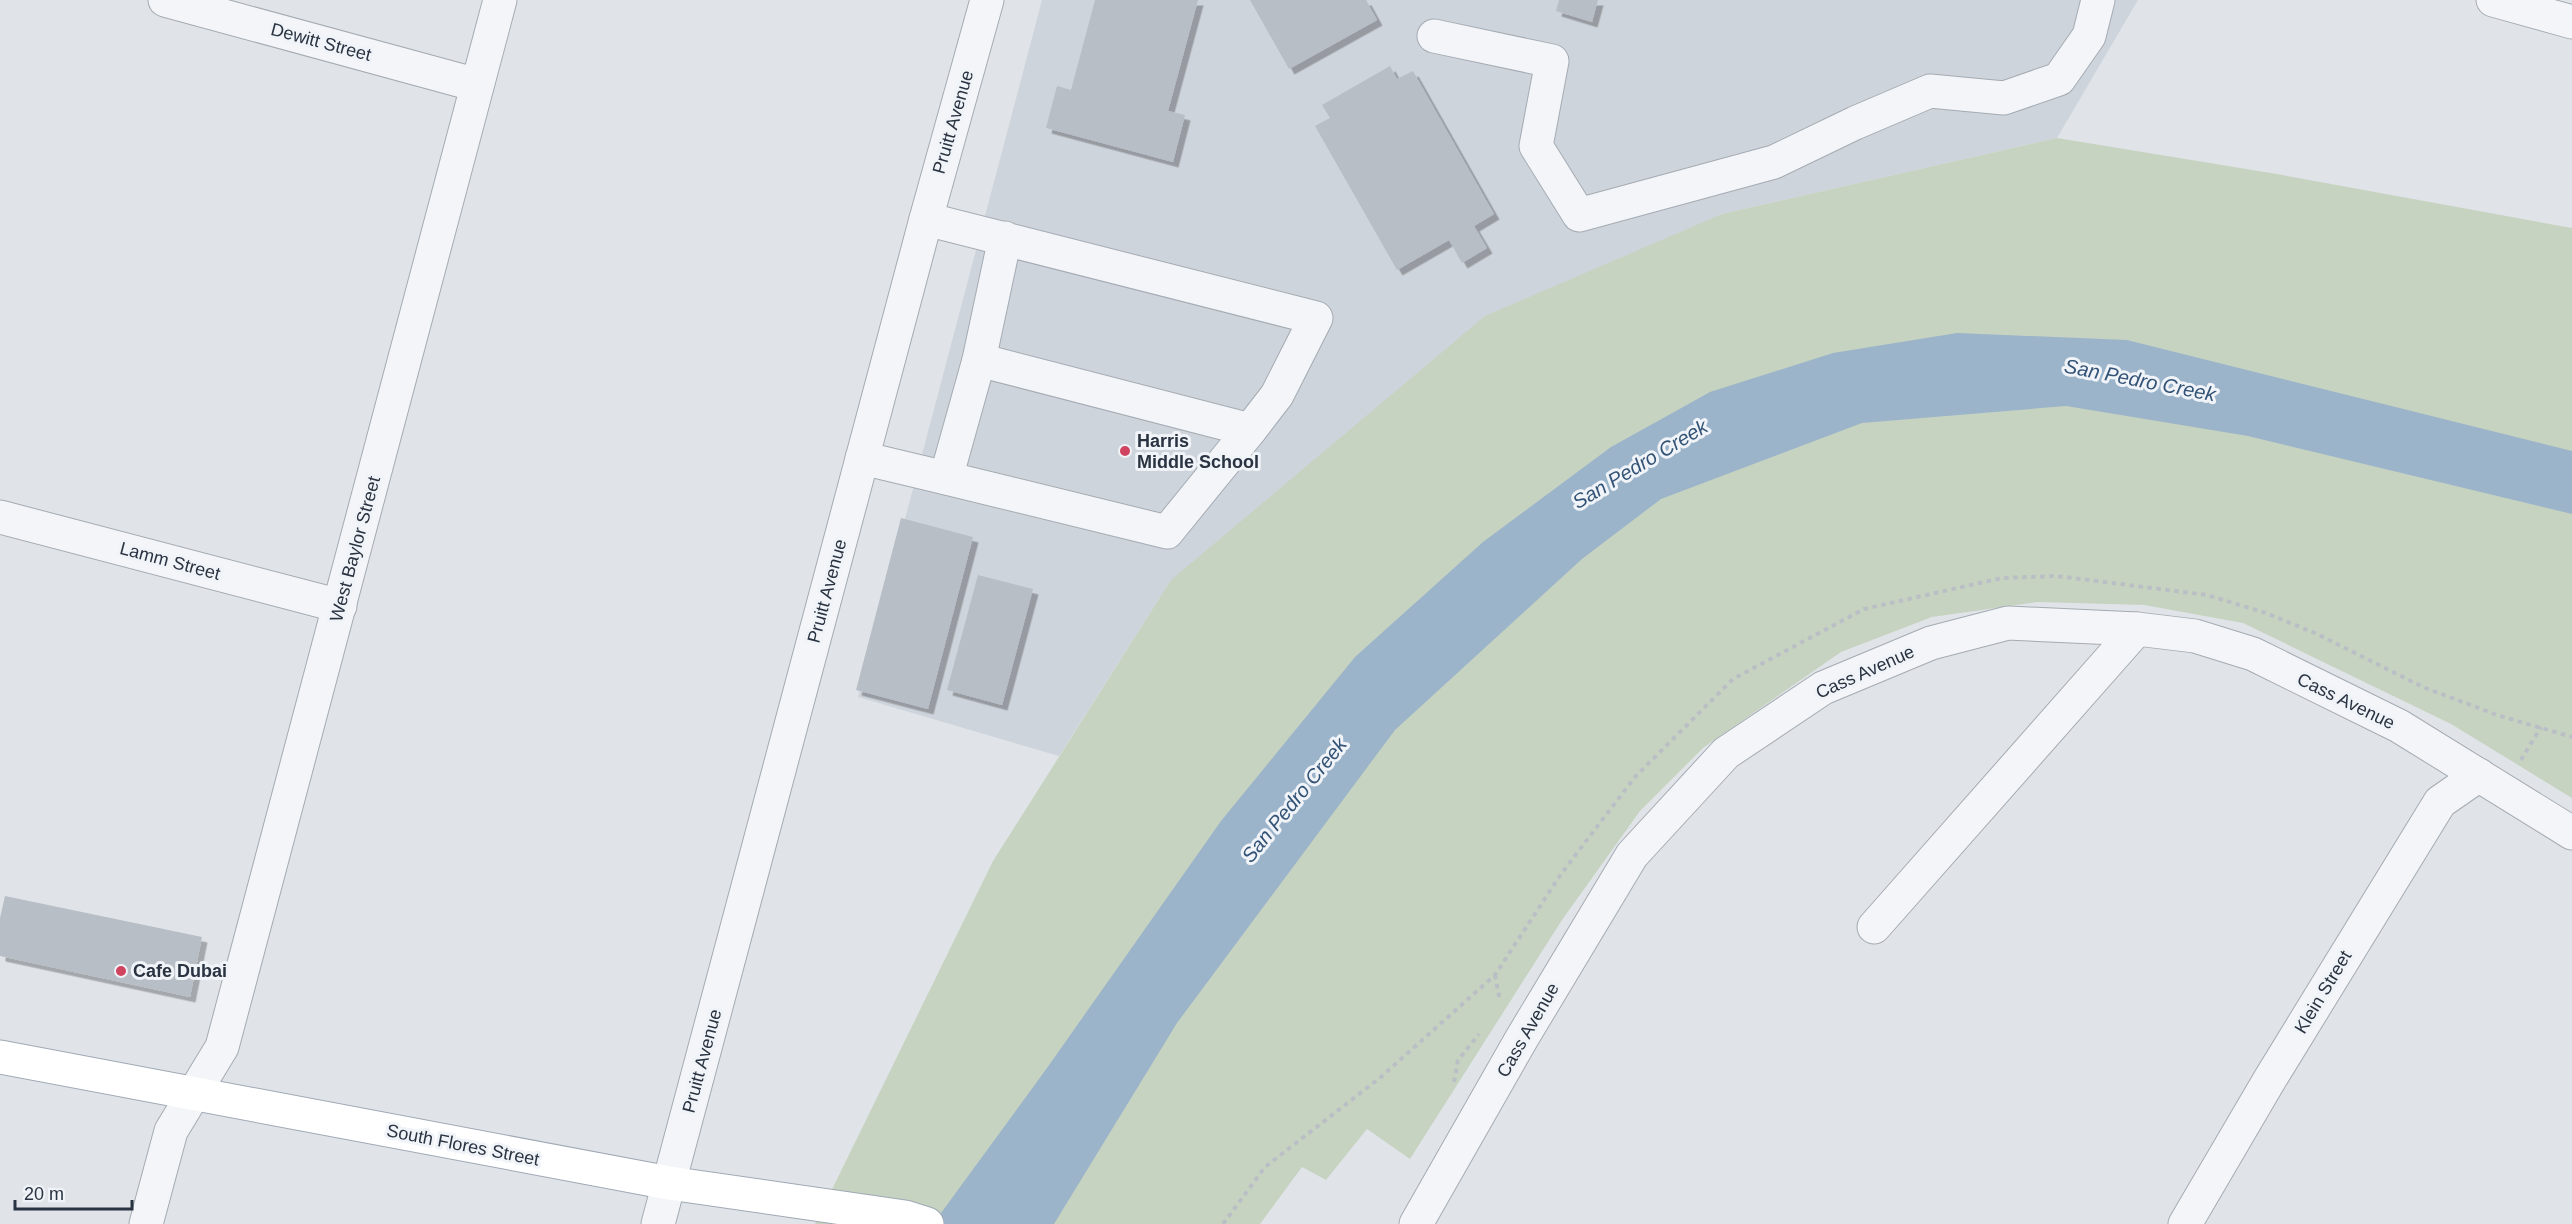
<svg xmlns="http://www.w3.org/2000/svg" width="2572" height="1224" font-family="Helvetica,sans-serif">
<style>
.built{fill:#ced4db}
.green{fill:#c7d3c1}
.water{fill:#9bb4ca}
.building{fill:#b7bec6;filter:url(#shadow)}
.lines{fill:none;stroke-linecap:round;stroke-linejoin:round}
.minor-casing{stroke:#a5abb3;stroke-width:35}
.major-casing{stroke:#9fa9b5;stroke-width:35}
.path{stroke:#babfc5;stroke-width:4;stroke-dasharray:4.5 4.5;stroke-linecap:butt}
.minor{stroke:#f3f5f8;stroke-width:33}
.major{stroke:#fff;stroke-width:33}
.poi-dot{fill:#d0445f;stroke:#f0f3f7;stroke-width:2}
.labels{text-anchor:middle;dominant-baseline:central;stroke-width:6;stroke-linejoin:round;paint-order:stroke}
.street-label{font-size:18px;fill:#293341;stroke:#f0f3f7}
.poi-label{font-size:18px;font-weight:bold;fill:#293341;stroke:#f0f3f7;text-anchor:start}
.water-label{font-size:20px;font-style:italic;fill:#325376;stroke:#f0f3f7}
</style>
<defs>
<filter id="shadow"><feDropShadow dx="5.5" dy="5.5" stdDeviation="0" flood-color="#0004"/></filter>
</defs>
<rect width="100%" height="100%" fill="#e0e4e9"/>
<path class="built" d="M1042,0H2138L2057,138L1722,214L1168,585L1059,756L858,697Z"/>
<path class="green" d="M2057,138L2277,174L2572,228V798L2451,724L2243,623L2144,605L2038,602L1932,617L1841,652L1703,748L1640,811L1562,920L1410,1159L1367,1129L1326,1180L1302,1167L1260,1224H815L993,861L1171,580L1485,316L1722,214Z"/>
<path class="water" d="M1957,333L2127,340L2572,451V514L2248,436L2066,406L1862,423L1661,499L1582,559L1395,730L1177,1023L1054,1224H933L1047,1068L1221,821L1355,657L1483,542L1611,447L1710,392L1833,353Z"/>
<g class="building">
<path d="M1095,0H1198L1168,111L1185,115L1173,162L1046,128L1057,86L1071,90Z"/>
<path d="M1250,0H1366L1377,20L1289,69Z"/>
<path d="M1559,0H1598L1592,22L1556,11Z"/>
<path d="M1390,66L1397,79L1413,71L1494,214L1474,226L1487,248L1462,263L1449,240L1397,270L1315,126L1330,118L1322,105Z"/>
<path d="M901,518L973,537L928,709L856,690Z"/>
<path d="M978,575L1033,589L1002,705L947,690Z"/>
<path d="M5,896L202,937L190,997L0,956V918Z"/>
</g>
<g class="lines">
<defs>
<g id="minor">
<path d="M165,0L477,85"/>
<path d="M2493,0L2572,22"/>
<path d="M1434,36L1552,61L1536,146L1579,215L1774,162L1855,123L1930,91L2004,98L2059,79L2089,36L2098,0"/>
<path d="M926,219C1056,251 1186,284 1316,318L1277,395L1250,430L979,360L1005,238"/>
<path d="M979,360L946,478L1167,532L1250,430"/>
<path d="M862,458L946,478"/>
<path d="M0,517L340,606"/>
<path d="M1874,927L2137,629"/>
<path d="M146,1224L171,1131L222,1047L500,0"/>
<path d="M658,1224L926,219L987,0"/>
<path d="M1416,1224L1522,1038L1632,855L1726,753L1823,688L1931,643L2008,623L2137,629L2195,636L2253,654L2399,726L2572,833"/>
<path d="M2185,1224L2270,1079L2440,802L2479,775"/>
</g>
<path id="major" d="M0,1057L669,1183L905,1217L927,1224"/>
</defs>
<use href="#minor" class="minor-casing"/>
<use href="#major" class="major-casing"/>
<g class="path">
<path d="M2521,760L2541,727"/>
<path d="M1495,975L1500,1001"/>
<path d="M1454,1082L1458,1060L1479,1034"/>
<path d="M1223,1224L1265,1167L1381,1077L1495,975L1561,874L1635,777L1733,679L1864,609L2002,578L2057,576L2207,595L2266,613L2317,634L2423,687L2497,715L2572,737"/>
</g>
<use href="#minor" class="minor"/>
<use href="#major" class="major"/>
</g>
<g class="poi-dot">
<circle cx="1125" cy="451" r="6"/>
<circle cx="121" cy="971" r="6"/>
</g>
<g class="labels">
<g class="street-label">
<text transform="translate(321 42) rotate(15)">Dewitt Street</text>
<text transform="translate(953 122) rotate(-74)">Pruitt Avenue</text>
<text transform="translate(355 549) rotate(-75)">West Baylor Street</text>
<text transform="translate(170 561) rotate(15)">Lamm Street</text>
<text transform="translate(827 591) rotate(-75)">Pruitt Avenue</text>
<text transform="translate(1865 672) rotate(-24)">Cass Avenue</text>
<text transform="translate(2346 701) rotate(26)">Cass Avenue</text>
<text transform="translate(2323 992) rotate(-59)">Klein Street</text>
<text transform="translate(1528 1030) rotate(-60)">Cass Avenue</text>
<text transform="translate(702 1061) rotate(-75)">Pruitt Avenue</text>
<text transform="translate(463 1145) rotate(11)">South Flores Street</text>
</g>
<g class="poi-label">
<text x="1137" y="441">Harris<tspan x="1137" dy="21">Middle School</tspan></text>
<text x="133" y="971">Cafe Dubai</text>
</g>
<g class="water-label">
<text transform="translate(2140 380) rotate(11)">San Pedro Creek</text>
<text transform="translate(1640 464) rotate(-31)">San Pedro Creek</text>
<text transform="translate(1294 800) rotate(-51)">San Pedro Creek</text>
</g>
</g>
<path d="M15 1200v9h117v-9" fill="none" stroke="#293341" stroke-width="3"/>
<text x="24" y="1200" font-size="18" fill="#293341" stroke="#f0f3f7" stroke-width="4.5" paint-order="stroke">20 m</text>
</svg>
